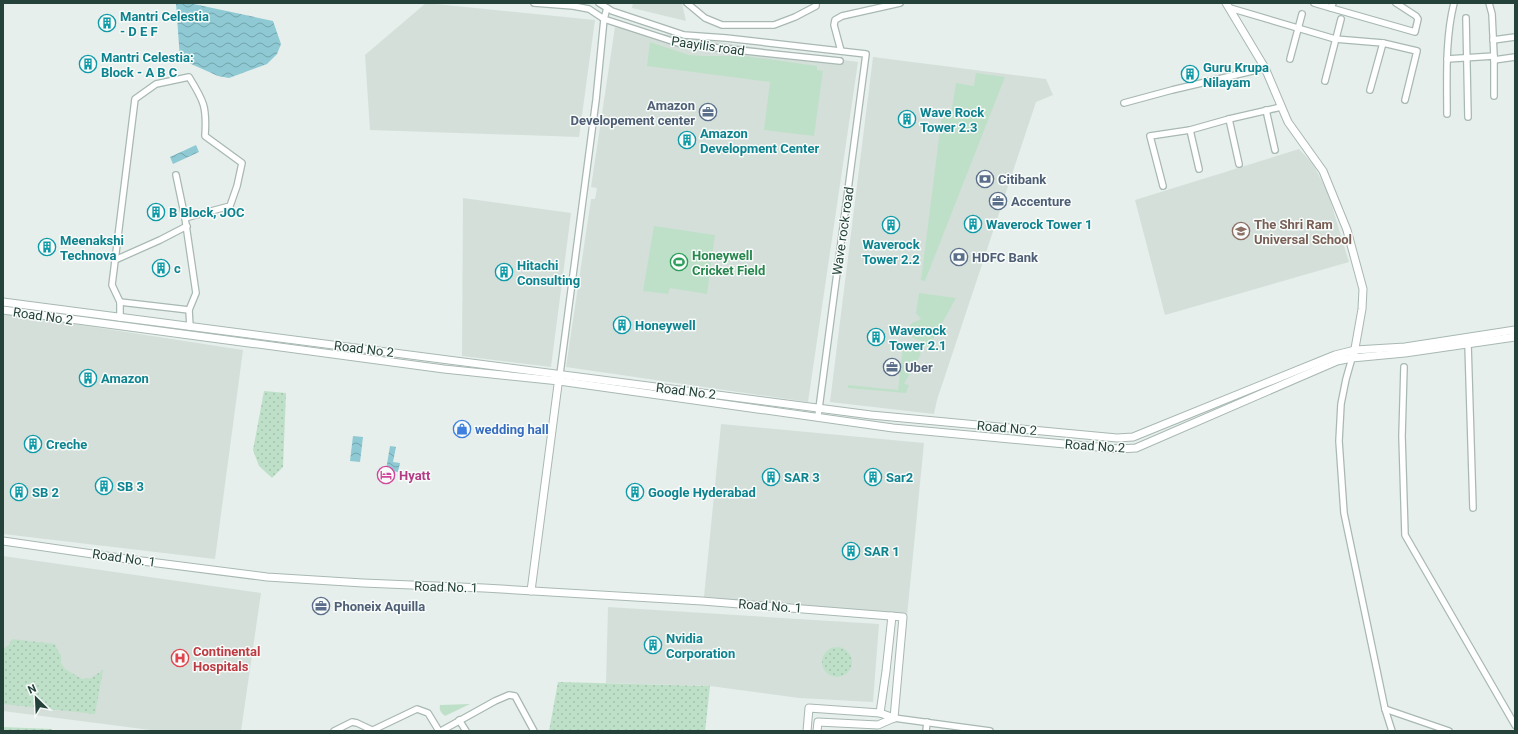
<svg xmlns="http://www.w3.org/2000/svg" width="1518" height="734" font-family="Roboto,sans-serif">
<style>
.built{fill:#d4dfda}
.grass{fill:url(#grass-dots)}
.green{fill:#bfe0c8}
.water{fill:url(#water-waves)}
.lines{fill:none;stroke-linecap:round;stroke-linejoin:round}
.minor-casing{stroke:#a8b8b2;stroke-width:8}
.tertiary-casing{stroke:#a8b8b2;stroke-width:9}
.minor{stroke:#fff;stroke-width:5.5}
.tertiary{stroke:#fff;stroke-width:7}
.labels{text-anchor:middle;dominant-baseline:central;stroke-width:3;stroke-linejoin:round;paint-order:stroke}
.culture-label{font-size:13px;font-weight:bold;fill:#0d838f;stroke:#f7fbf9;text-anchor:start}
.street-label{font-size:13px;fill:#24423a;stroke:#f7fbf9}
.service-label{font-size:13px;font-weight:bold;fill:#4e5e75;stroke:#f7fbf9;text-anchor:start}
.education-label{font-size:13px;font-weight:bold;fill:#785e54;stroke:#f7fbf9;text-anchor:start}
.leisure-label{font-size:13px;font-weight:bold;fill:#27864d;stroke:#f7fbf9;text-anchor:start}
.shop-label{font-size:13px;font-weight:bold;fill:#366cbe;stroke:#f7fbf9;text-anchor:start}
.hotel-label{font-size:13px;font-weight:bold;fill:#b23c85;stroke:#f7fbf9;text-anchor:start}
.health-label{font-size:13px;font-weight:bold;fill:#be3a42;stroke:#f7fbf9;text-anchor:start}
</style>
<defs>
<pattern id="grass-dots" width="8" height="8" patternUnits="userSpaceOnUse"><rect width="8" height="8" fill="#bfe0c8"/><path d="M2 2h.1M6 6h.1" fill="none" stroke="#a4c1ad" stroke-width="1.8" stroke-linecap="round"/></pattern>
<pattern id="water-waves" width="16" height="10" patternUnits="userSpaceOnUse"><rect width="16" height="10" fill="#8ec9d4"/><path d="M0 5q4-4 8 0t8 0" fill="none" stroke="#74a5ad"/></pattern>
</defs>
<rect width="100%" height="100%" fill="#e6efeb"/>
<g class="built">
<path d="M426,3L595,20L579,137L370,130L365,55Z"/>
<path d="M633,3H682L686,21L632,8Z"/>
<path d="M615,27L858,62L808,402L566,367L591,199H595L597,188L591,187Z"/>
<path d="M873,57L1046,79L1053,95L1036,102L937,400L934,414L830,402Z"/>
<path d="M1299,149L1313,164L1328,193L1349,262L1165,315L1135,200Z"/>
<path d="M463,198L571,213L551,367L462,356Z"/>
<path d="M3,313L243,350L215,559L3,534Z"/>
<path d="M721,424L924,443L907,616L704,597Z"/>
<path d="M3,556L261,593L241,731H158L3,711Z"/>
<path d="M608,607L879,624L873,702L799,698L710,686L606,683Z"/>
</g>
<g class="grass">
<path d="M264,391L286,393L283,467L272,478L259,466L253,450Z"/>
<path d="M12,639L55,644L58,651L61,655V663L65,669L82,679L91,678L103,670L95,714L3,704V649L9,645Z"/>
<circle cx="837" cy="662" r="15"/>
<path d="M558,682L710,686L705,731H549Z"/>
<path d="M3,727L52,729V731H3Z"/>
</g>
<g class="green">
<path d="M650,42L689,55L705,56H745L817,66V70L823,71L814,136L764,130L770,82L647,66Z"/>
<path d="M976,73L1005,77L925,281L921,280L942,114L951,115L956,83L974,86Z"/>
<path d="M654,226L715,235L707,294L670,288L668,294L643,291Z"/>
<path d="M919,293L956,298L929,347L925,346L923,341C914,340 910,338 908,328L912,323L921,319L916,313Z"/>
<path d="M903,345L918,347L921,350L920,356L904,384L909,385L906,393L848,388V385L898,390Z"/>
<path d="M470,704L445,716C441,713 439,710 440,705Z"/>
</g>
<g class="water">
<path d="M176,3H189L273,21L281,44L277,54L267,64L229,78L218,76L180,59Z"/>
<path d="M196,145L199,152L173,164L170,157Z"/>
<path d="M353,436L363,437L360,462L350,461Z"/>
<path d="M390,446L396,447L393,462L400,463L398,472L386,470Z"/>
</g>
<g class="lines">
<defs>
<g id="minor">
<path d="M534,3L573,6L589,9L604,19L681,44L840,61"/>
<path d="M599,3L612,11L684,35L726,38L866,54L818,416"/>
<path d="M687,3L705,18L722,25H774L795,17L816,6V3"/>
<path d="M1314,3L1331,8L1333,3"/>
<path d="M1489,3L1492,14L1494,56"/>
<path d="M1230,8L1335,39L1383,43L1417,51L1405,100"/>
<path d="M1331,8L1415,32L1418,19L1416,16L1396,3"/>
<path d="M1466,18L1468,117"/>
<path d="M1493,40L1515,37"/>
<path d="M841,51L834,25L835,20L842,16L900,3"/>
<path d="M1290,59L1302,14"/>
<path d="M1447,59L1494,56V96"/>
<path d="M1494,60L1515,57"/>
<path d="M1325,81L1341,19"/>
<path d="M1370,90L1383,43"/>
<path d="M1124,103L1172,90L1265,68"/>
<path d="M1266,110L1275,150"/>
<path d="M1447,114C1447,77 1445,39 1454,3"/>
<path d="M1229,119L1239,164"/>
<path d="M1190,130L1199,169"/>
<path d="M176,175L185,218"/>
<path d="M1163,186L1150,136L1190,130L1229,119L1281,107"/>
<path d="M115,260L160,240L187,226"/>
<path d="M120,302L189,310"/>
<path d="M120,318V302L112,285L135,99L156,84L189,77C204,101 207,107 205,136L242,163L237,186L230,206L185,218L196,293L189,310L190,327"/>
<path d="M1468,344L1473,508"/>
<path d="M1352,358L1346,379L1341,404L1339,441L1344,513L1385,709L1392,731"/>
<path d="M1404,367L1402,436L1405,535L1515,725"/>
<path d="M560,374L596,100L604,19L607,8"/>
<path d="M1385,709L1449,731"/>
<path d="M894,718L990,731"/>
<path d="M459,720L466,731"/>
<path d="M373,730L417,709L428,713L439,731"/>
<path d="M334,731L352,722L357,723L374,731"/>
<path d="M441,731L495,701L509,695L515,696L534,731"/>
<path d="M926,731L927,722"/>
</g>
<g id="tertiary">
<path d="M1226,3L1265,68L1288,122L1323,171L1347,230L1363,289L1362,309L1354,354"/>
<path d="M3,302L871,415L1117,438L1133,437L1335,355L1355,350L1405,347L1515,330"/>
<path d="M3,310L444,369L559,381L893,428L1119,449L1136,448L1337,361L1352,358L1405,353L1515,337"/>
<path d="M3,541L134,560L267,577L363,583L484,588L702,601L903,617L894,718"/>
<path d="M531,591L559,377"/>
<path d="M880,713L886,671L892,616"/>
<path d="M807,731L809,708L880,713L894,718"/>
<path d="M817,731L818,722L878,725L894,718"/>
</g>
</defs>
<use href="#minor" class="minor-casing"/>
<use href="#tertiary" class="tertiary-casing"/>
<use href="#minor" class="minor"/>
<use href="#tertiary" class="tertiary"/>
</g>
<defs>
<symbol id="building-ring" viewBox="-11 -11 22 22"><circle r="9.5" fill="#f7fbf9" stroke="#0f9aa8" stroke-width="1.5"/><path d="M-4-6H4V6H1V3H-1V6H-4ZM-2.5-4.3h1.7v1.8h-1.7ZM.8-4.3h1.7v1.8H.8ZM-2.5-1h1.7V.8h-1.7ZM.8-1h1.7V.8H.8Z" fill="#0f9aa8"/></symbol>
<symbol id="office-ring" viewBox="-11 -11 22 22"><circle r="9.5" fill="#f7fbf9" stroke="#5c6f8a" stroke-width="1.5"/><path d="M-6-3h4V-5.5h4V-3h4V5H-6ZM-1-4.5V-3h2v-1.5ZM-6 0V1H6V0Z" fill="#5c6f8a"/></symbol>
<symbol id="bank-ring" viewBox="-11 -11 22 22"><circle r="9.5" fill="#f7fbf9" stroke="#5c6f8a" stroke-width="1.5"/><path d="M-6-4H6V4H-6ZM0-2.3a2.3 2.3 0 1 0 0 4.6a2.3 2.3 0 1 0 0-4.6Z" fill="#5c6f8a"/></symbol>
<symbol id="school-ring" viewBox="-11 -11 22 22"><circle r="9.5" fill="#f7fbf9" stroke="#8d6e63" stroke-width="1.5"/><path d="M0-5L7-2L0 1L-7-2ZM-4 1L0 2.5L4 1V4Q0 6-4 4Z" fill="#8d6e63"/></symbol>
<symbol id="stadium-ring" viewBox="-11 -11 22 22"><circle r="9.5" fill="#f7fbf9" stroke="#2e9e5b" stroke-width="1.5"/><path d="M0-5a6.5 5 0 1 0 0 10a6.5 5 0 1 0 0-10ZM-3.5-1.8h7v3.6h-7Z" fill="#2e9e5b"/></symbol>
<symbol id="shop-ring" viewBox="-11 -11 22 22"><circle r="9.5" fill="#f7fbf9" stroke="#3f7fe0" stroke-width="1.5"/><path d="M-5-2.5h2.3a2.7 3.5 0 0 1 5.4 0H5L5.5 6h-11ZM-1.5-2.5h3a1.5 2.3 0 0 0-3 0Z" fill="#3f7fe0"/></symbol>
<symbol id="hotel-ring" viewBox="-11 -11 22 22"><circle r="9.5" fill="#f7fbf9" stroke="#d1479c" stroke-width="1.5"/><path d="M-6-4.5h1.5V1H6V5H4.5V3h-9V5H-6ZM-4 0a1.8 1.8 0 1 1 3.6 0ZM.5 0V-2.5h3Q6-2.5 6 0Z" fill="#d1479c"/></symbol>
<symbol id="hospital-ring" viewBox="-11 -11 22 22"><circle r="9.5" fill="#f7fbf9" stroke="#e0444e" stroke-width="1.5"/><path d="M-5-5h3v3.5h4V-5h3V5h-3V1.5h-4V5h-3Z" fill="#e0444e"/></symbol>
</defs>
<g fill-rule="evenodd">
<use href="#building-ring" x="97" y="13" width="20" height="20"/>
<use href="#building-ring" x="78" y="54" width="20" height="20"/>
<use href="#building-ring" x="1180" y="64" width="20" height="20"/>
<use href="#office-ring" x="698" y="102" width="20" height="20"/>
<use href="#building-ring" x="897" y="109" width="20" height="20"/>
<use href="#building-ring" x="677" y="130" width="20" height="20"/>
<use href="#bank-ring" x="975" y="169" width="20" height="20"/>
<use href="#office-ring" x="988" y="191" width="20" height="20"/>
<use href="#building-ring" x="146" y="202" width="20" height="20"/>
<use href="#building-ring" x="963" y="214" width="20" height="20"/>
<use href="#building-ring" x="881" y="215" width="20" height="20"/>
<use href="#school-ring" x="1231" y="221" width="20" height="20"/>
<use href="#building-ring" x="37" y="237" width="20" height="20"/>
<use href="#bank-ring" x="949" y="247" width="20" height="20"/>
<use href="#stadium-ring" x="669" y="252" width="20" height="20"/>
<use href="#building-ring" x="151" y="258" width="20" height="20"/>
<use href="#building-ring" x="494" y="262" width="20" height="20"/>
<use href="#building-ring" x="612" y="315" width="20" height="20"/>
<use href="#building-ring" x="866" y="327" width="20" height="20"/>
<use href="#office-ring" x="882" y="357" width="20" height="20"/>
<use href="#building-ring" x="78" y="368" width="20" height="20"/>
<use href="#shop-ring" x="452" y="419" width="20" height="20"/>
<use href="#building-ring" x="23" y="434" width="20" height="20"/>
<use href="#hotel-ring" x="376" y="465" width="20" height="20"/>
<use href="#building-ring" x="761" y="467" width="20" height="20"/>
<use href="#building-ring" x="863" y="467" width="20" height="20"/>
<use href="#building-ring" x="94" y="476" width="20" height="20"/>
<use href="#building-ring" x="9" y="482" width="20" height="20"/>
<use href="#building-ring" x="625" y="482" width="20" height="20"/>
<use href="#building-ring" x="841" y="541" width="20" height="20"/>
<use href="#office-ring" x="311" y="596" width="20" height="20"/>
<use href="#building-ring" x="643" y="635" width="20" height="20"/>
<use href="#hospital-ring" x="170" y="648" width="20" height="20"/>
</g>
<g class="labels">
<g class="culture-label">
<text x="120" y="16">Mantri Celestia<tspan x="120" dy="15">- D E F</tspan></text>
<text x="101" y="57">Mantri Celestia:<tspan x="101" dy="15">Block - A B C</tspan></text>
<text x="1203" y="67">Guru Krupa<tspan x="1203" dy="15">Nilayam</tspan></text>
<text x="920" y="112">Wave Rock<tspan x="920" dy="15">Tower 2.3</tspan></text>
<text x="700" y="133">Amazon<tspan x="700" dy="15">Development Center</tspan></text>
<text x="169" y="212">B Block, JOC</text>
<text x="986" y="224">Waverock Tower 1</text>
<text x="60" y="240">Meenakshi<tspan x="60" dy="15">Technova</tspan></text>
<text x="891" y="244" text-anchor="middle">Waverock<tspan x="891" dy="15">Tower 2.2</tspan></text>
<text x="517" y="265">Hitachi<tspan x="517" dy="15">Consulting</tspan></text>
<text x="174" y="268">c</text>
<text x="635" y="325">Honeywell</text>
<text x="889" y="330">Waverock<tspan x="889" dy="15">Tower 2.1</tspan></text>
<text x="101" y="378">Amazon</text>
<text x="46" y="444">Creche</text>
<text x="784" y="477">SAR 3</text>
<text x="886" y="477">Sar2</text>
<text x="117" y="486">SB 3</text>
<text x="32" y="492">SB 2</text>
<text x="648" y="492">Google Hyderabad</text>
<text x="864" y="551">SAR 1</text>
<text x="666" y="638">Nvidia<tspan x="666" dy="15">Corporation</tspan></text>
</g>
<g class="street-label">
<text transform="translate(708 46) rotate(8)">Paayilis road</text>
<text transform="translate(843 231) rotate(-82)">Wave rock road</text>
<text transform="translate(43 316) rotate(8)">Road No 2</text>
<text transform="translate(364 349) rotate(7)">Road No 2</text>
<text transform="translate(686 391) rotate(7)">Road No 2</text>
<text transform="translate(1007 428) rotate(5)">Road No 2</text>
<text transform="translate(1095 446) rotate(4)">Road No.2</text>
<text transform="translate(124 558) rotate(8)">Road No. 1</text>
<text transform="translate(446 587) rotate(2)">Road No. 1</text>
<text transform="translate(770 606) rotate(4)">Road No. 1</text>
</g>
<g class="service-label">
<text x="695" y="105" text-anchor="end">Amazon<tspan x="695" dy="15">Developement center</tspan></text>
<text x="998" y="179">Citibank</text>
<text x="1011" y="201">Accenture</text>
<text x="972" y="257">HDFC Bank</text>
<text x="905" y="367">Uber</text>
<text x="334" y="606">Phoneix Aquilla</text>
</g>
<g class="education-label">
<text x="1254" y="224">The Shri Ram<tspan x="1254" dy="15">Universal School</tspan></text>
</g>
<g class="leisure-label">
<text x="692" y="255">Honeywell<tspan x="692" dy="15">Cricket Field</tspan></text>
</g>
<g class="shop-label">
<text x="475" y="429">wedding hall</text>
</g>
<g class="hotel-label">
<text x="399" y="475">Hyatt</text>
</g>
<g class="health-label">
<text x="193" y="651">Continental<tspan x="193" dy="15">Hospitals</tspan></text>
</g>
</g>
<rect width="1518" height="734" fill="none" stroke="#24423a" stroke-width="8"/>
<g transform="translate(36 698) rotate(336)" stroke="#f7fbf9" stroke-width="3" paint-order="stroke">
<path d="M0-3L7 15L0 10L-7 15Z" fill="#24423a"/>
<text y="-6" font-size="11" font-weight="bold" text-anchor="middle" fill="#24423a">N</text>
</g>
</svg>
